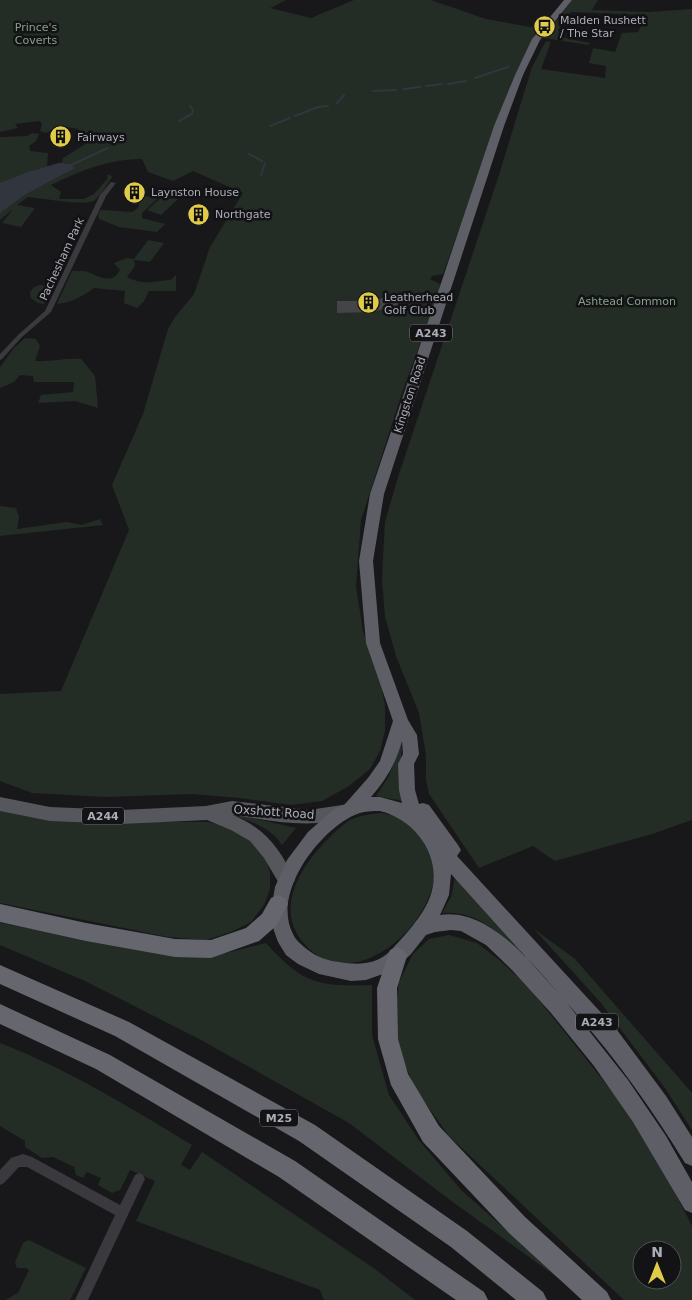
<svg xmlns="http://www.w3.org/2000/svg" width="692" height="1300" font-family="'DejaVu Sans',sans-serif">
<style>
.green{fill:#242c26;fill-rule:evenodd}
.water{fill:#31363e}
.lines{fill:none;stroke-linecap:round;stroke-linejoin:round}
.stream{stroke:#31363e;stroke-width:2}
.building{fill:#454549}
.minor{fill:#39393e;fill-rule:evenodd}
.primary{fill:#56565d;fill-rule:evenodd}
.trunk{fill:#5e5e66;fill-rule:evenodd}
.motorway{fill:#66666f;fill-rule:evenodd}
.labels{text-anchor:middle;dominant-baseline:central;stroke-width:5;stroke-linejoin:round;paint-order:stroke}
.far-poi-label{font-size:11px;fill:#abadb8;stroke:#131315;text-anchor:start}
.far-park-label{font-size:11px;fill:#85a18c;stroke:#131315}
.far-street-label{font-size:11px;fill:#abadb8;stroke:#131315}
.shield{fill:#131315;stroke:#7d7f87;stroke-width:1}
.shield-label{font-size:11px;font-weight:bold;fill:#abadb8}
.street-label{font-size:12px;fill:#abadb8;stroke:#131315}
</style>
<rect width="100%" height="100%" fill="#18181a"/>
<g class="green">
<path d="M0,0H286L270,8L311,18L354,0H431L486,19L536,28L537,30L514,77L443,274L432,276L430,279L440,284L438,296L403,390L361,520L356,586L363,631L381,686L385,705V731L380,751L370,769L349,786L322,801L291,805L239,798L193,794L105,797L32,793L0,781V694L61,691L129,530L112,485L143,414L168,329L175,317L194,294L210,247L243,193L193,171L173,181L148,172L142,159C109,159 80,171 51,185L61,192L59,199H84L94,194L108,178L107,175H110L112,177C107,184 102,194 95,200C87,207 41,198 28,197L17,205L35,208L21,227L2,223L13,209L0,220V137L27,136L33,133L39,134L36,141L29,146L30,151L48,153L47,166L62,162L63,158L87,143L78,129L61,126L46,133L40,131L42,124L39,121L15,124L18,128L0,132Z"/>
<path d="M572,0H598L592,10L648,12L692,9V820L652,834L555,861L533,846L479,868L429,794L426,780V755L419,713L396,656L385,617L382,578L385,522L398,477L498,178L532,67L546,41L551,42L541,69L605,78L606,66L589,63L593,48L615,52L622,33L638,32L647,15L571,12L558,30L561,37L589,43V45L544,38Z"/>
<path d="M164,195L178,199L161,215L147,210Z"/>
<path d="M144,196L158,198L142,213V218L165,224L157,232L119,227L99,219L98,214L101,210L132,212L138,208L140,200Z"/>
<path d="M148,240L164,243L150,262L134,260L135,266L127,277C145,286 152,281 171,280L176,275V291H149L144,301L137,308L124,303L125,291L94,288C83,296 71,303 57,304L72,271C76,271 80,271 84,271C97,274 111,287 120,270L114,263L127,258L134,259Z"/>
<path d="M39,285L53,287L44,304L38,303L31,298L30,293L33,288Z"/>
<path d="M25,338L36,339L40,346L35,361C50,362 65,358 81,359L95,376L98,408L75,401L38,403L41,395L73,392L74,382H34L33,376L20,375L14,382L0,388V367L14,348Z"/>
<path d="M0,506L16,508L19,517L17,529L67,522L82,525L100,519L103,525L0,536Z"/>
<path d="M402,737L401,760L403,801L376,796L389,776Z"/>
<path d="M0,811L115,822H208L226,826L242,832L264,854L270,872V889L264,905L251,922L231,932L206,940L168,937L0,903Z"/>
<path d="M382,813C507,841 382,1008 313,952C270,917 297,869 329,838C335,832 344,823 352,819C362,815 371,814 382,813Z"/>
<path d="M234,814L296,828L282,845C271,828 252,821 233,816Z"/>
<path d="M455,878L523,950L520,952C497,931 475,910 442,913L451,897Z"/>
<path d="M0,923L185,956L226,953L266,943C303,984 318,987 372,985V1035L389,1095L418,1139L461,1190L572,1288L450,1200L349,1123L201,1040L85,981L0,945Z"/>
<path d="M534,929L575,959L692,1093V1130L665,1088L601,1003Z"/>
<path d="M449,935L477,943L498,959L527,985L626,1109L659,1162L692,1226V1300H624L449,1136L416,1090L399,1051L395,1016L399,982L413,954L429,939ZM642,1250H672V1280H642Z"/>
<path d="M0,1043C67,1069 130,1107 192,1145L181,1165L190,1170L202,1152L375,1269L415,1300H324L320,1290L136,1221L155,1181L130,1170L120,1190L112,1193L98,1185L101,1178L87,1172L83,1178L76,1175L74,1167L53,1157L42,1158L25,1147V1141L0,1126Z"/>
<path d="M29,1240L86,1268L70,1300H5L18,1293L29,1270L26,1268H17L15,1262L23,1243Z"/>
</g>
<path class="water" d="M60,163L69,164L75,168L26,194L0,213V183L28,172Z"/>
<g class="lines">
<g class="stream">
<path d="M475,78L508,67"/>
<path d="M448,84L466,81"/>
<path d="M426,86L442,84"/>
<path d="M404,89L420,87"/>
<path d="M373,91L396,90"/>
<path d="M337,103L344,95"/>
<path d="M295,116L318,107L328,106"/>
<path d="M179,121L192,114L193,110L190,106"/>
<path d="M270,126L290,118"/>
<path d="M249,154L262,161"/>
<path d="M71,165L108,148"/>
<path d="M261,175L265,163"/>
</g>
</g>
<path class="building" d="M394,294L401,302L397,303L398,305L372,312L337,313V301H374Z"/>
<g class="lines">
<g class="minor">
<path d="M111,182L116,183L106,196L51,312L22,337L2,359L0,360V354L18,335L45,311L100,195Z"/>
<path d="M23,1154L32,1157L120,1205L135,1175L139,1173L143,1175L145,1179L143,1183L88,1300H75L115,1215L27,1167H19L4,1183L0,1185V1170L11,1158Z"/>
</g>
<path class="primary" d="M0,797L50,807L121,810L206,806L232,801L309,810L342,805L348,807L350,812L348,817C311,830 270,820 233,815C266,829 280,849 295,880L292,885L286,888L280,885L264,858L250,841L231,830L207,820L121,824L50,821L0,811Z"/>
<path class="trunk" d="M564,0H572L540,40L523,75L504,126L384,494L373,561L380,643L408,720L417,735L419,754L414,764L415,790L419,804L423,803L429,805L458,845L461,850L457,856L617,1030L666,1096L692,1137V1166L685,1163C650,1106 612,1053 567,1003L628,1080L666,1136L692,1182V1213L685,1210L633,1122L594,1066L551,1013L512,970L486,945L461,931L451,930L435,932L426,935L411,954L394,970L366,980L351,981L319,974L298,964L286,955L278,942L271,922V910L275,887L287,860L308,832L333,810L345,804L368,778L380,761L393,721L366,643L359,561L370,494L494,126L515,75L532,39ZM402,741L403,754L398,764L399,790L402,803L380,797H371C386,780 396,763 402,741ZM380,811C417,820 444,859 430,897C425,911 414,924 405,935C397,943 388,956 377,960C365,965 351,964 339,962C328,961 317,957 308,950C302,945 296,941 293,934C271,893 321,828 357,814C365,811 372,811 380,811ZM451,874L562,997C533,965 489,907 440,915L449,895Z"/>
<g class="motorway">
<path d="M278,895L285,898L288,904L276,926L259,941L211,958L175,957L86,941L0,922V904L86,923L175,939L211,940L246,928L262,914L271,898Z"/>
<path d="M397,947L404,950L407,956L397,988L398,1039L408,1074L439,1126L525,1217L607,1292L611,1300H582L509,1233L423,1142L391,1085L378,1039L377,988L390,950Z"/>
<path d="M0,965L129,1022L315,1125L467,1231L543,1292L547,1300H516L451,1247L299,1141L115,1036L0,984Z"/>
<path d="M0,1004L110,1055L295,1161L484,1292L488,1300H456L279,1177L96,1069L0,1024Z"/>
</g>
</g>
<defs>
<symbol id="bus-disc" viewBox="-11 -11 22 22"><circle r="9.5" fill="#e0cc4a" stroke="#131315"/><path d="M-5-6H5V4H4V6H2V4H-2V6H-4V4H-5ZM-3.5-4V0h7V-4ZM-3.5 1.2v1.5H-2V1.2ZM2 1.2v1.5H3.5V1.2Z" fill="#111"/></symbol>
<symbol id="building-disc" viewBox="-11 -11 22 22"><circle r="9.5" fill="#e0cc4a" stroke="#131315"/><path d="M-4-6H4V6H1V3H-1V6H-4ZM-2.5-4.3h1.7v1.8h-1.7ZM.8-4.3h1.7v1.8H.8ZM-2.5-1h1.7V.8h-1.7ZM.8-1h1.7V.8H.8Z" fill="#111"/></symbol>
</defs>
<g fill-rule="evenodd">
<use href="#bus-disc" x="532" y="14" width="25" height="25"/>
<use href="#building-disc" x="48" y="124" width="25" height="25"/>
<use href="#building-disc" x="122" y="180" width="25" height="25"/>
<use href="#building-disc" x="186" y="202" width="25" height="25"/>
<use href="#building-disc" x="356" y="290" width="25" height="25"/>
</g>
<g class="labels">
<g class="far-poi-label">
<text x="560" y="20">Malden Rushett<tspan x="560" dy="13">/ The Star</tspan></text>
<text x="77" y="137">Fairways</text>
<text x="151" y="192">Laynston House</text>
<text x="215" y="214">Northgate</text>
<text x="384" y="297">Leatherhead<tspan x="384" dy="13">Golf Club</tspan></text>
</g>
<g class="far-park-label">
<text x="36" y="27">Prince's<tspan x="36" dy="13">Coverts</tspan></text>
<text x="627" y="301">Ashtead Common</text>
</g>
<g class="far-street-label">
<text transform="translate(62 259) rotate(-65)">Pachesham Park</text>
<text transform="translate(410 395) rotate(-72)">Kingston Road</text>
</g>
<g class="shield">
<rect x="410" y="324.5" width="42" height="17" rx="4"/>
<rect x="82" y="807.5" width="42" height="17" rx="4"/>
<rect x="576" y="1013.5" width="42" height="17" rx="4"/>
<rect x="260" y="1109.5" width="38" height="17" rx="4"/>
</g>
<g class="shield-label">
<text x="431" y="333">A243</text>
<text x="103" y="816">A244</text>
<text x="597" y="1022">A243</text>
<text x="279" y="1118">M25</text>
</g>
<g class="street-label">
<text transform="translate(274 812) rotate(4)">Oxshott Road</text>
</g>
</g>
<g transform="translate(657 1265)"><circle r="24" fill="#131315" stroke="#505156"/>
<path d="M0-4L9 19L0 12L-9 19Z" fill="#e0cc4a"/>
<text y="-8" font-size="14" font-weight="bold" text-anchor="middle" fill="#abadb8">N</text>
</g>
</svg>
